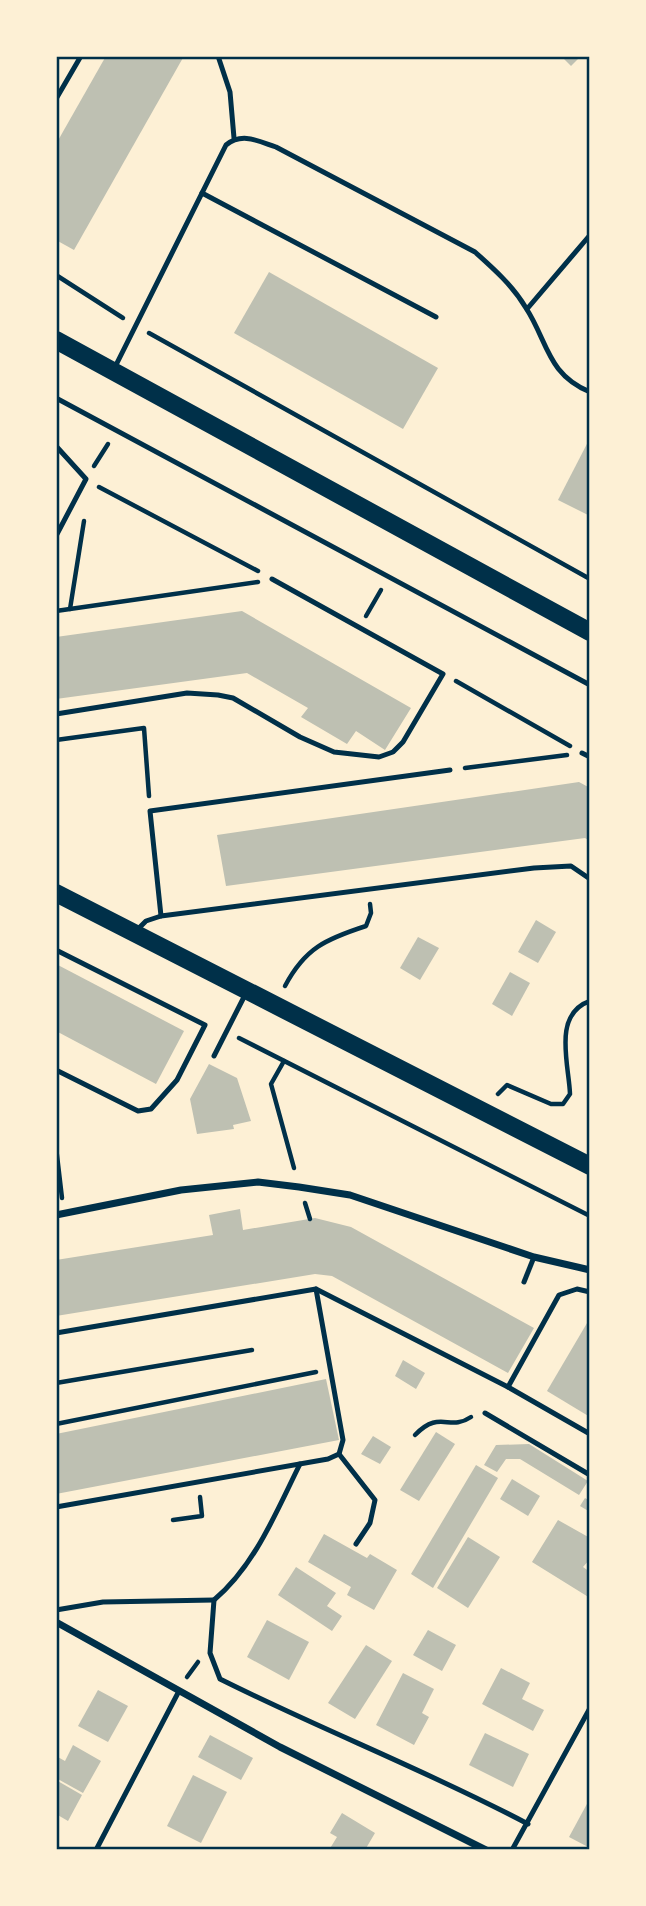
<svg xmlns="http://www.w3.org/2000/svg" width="646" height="1906" font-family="'Source Sans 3',sans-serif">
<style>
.building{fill:#bec0b2}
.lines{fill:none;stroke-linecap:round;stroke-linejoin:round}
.path{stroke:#003049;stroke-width:4.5}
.service{stroke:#003049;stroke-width:5}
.minor{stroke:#003049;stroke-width:7}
.primary{stroke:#003049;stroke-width:18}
.neatline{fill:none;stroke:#003049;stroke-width:2.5}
</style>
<rect width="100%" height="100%" fill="#fdf0d5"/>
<g class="building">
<path d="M106,56H184L74,250L56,240V144Z"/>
<path d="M561,56H581L571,66Z"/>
<path d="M269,272L438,368L403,429L234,333Z"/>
<path d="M590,438V516L558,500Z"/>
<path d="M242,611L411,708L385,750L356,731L347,744L301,717L308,708L247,673L56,699V637Z"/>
<path d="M579,782L590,788V841L585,838L226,886L217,835Z"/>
<path d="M536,920L556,932L538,963L518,952Z"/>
<path d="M418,937L439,948L420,980L400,968Z"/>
<path d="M56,964L184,1031L156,1084L56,1031Z"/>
<path d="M510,972L530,983L512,1016L492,1004Z"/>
<path d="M209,1064L237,1078L251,1121L233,1125L234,1129L197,1134L190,1099Z"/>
<path d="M240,1209L243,1230L315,1218L351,1227L534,1328L508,1373L332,1276L315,1274L56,1316V1260L213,1235L209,1215Z"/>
<path d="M590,1318V1417L547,1391Z"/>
<path d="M403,1360L425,1373L416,1389L395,1376Z"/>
<path d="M326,1379L339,1440L56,1494V1434Z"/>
<path d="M436,1432L455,1444L419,1501L400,1490Z"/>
<path d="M373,1436L391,1447L380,1464L361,1454Z"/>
<path d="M529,1444L588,1481L579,1495L520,1459H506L497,1472L484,1465L496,1445Z"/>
<path d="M476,1465L498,1478L433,1588L411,1574Z"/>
<path d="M512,1479L540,1496L528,1516L500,1499Z"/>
<path d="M585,1498L590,1501V1512L580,1506Z"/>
<path d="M558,1520L590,1538V1559L583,1567L590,1572V1598L532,1562Z"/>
<path d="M324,1534L367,1558L370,1554L397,1570L374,1610L347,1595L351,1587L308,1562Z"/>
<path d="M468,1537L500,1557L468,1608L437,1588Z"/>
<path d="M296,1567L336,1593L327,1606L342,1616L332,1631L278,1595Z"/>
<path d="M267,1620L309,1642L289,1680L247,1657Z"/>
<path d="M428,1630L456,1645L442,1671L413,1655Z"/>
<path d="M366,1645L392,1661L355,1719L328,1703Z"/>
<path d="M501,1668L530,1683L522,1699L544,1710L533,1731L482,1704Z"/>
<path d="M403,1673L434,1689L422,1713L429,1717L414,1745L376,1725Z"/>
<path d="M98,1690L128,1706L108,1742L78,1726Z"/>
<path d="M485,1733L529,1754L513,1787L469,1765Z"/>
<path d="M210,1735L253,1758L241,1780L198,1757Z"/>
<path d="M73,1745L101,1761L83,1793L56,1778V1756L65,1761Z"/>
<path d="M193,1775L227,1792L201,1843L167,1826Z"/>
<path d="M56,1780L82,1795L68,1821L56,1814Z"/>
<path d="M588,1802L590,1803V1848L569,1837Z"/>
<path d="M342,1813L375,1833L365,1850H329L337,1837L330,1833Z"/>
</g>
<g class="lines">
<g class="path">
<path d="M56,275L123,318"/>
<path d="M149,333L590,579"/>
<path d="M94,466L108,444"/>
<path d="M99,487L258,571"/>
<path d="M70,609L84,521"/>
<path d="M56,611L258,582"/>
<path d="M366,616L381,590"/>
<path d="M456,681L570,746"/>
<path d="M56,740L144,728L149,796"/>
<path d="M465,768L567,755"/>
<path d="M285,986C305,948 326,939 366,926L371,913L370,904"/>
<path d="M239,1038L590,1216"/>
<path d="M284,1061L271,1084L294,1168"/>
<path d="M498,1094L507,1085L551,1104H563L570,1094C569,1065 552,1014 590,1001"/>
<path d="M56,1147L62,1198"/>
<path d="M305,1203L310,1219"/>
<path d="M56,1383L252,1350"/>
<path d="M56,1424L316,1372"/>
<path d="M415,1435C440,1409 449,1432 471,1417"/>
<path d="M173,1520L202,1516L200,1497"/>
<path d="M187,1677L198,1662"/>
</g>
<g class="service">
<path d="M218,56L230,92L234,138"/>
<path d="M56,99L81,56"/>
<path d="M202,193L436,317"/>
<path d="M527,309L590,235"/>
<path d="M115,367L226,145C242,132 258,141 276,147L475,252C494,269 513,286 526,308C548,342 547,374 590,392"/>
<path d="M56,398L590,685"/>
<path d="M56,446L86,479L56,536"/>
<path d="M56,714L187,693L218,695L233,698L300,737L334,752L379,757L393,752L403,742L443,674L272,579"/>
<path d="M582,753L590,757"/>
<path d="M161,916L150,811L450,770"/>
<path d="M136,931L146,921L161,916L534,868L571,866L590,879"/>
<path d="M56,950L205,1025L177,1080L151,1109L138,1111L56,1070"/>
<path d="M214,1056L245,995"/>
<path d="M524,1282L534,1257"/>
<path d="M56,1333L316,1289L508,1387L590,1434"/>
<path d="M508,1387L559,1295L577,1289L590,1292"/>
<path d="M485,1413L590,1475"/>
<path d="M339,1454L375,1500L370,1523L356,1544"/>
<path d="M300,1464C277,1510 255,1566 214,1600L210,1653L220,1679C322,1730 428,1771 528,1824"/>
<path d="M56,1507L328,1459L339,1454L343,1440L316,1289"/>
<path d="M56,1610L103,1602L214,1600"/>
<path d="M96,1850L179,1691"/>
<path d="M512,1850L590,1708"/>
</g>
<g class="minor">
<path d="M56,1215L181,1190L258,1182L299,1187L350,1195L534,1257L590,1270"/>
<path d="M56,1622L280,1747L486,1850"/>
</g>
<g class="primary">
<path d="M56,340L590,632"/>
<path d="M56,893L590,1166"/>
</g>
</g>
<rect width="646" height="1906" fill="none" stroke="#fdf0d5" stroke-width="116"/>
<rect x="58" y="58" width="530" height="1790" class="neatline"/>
</svg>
